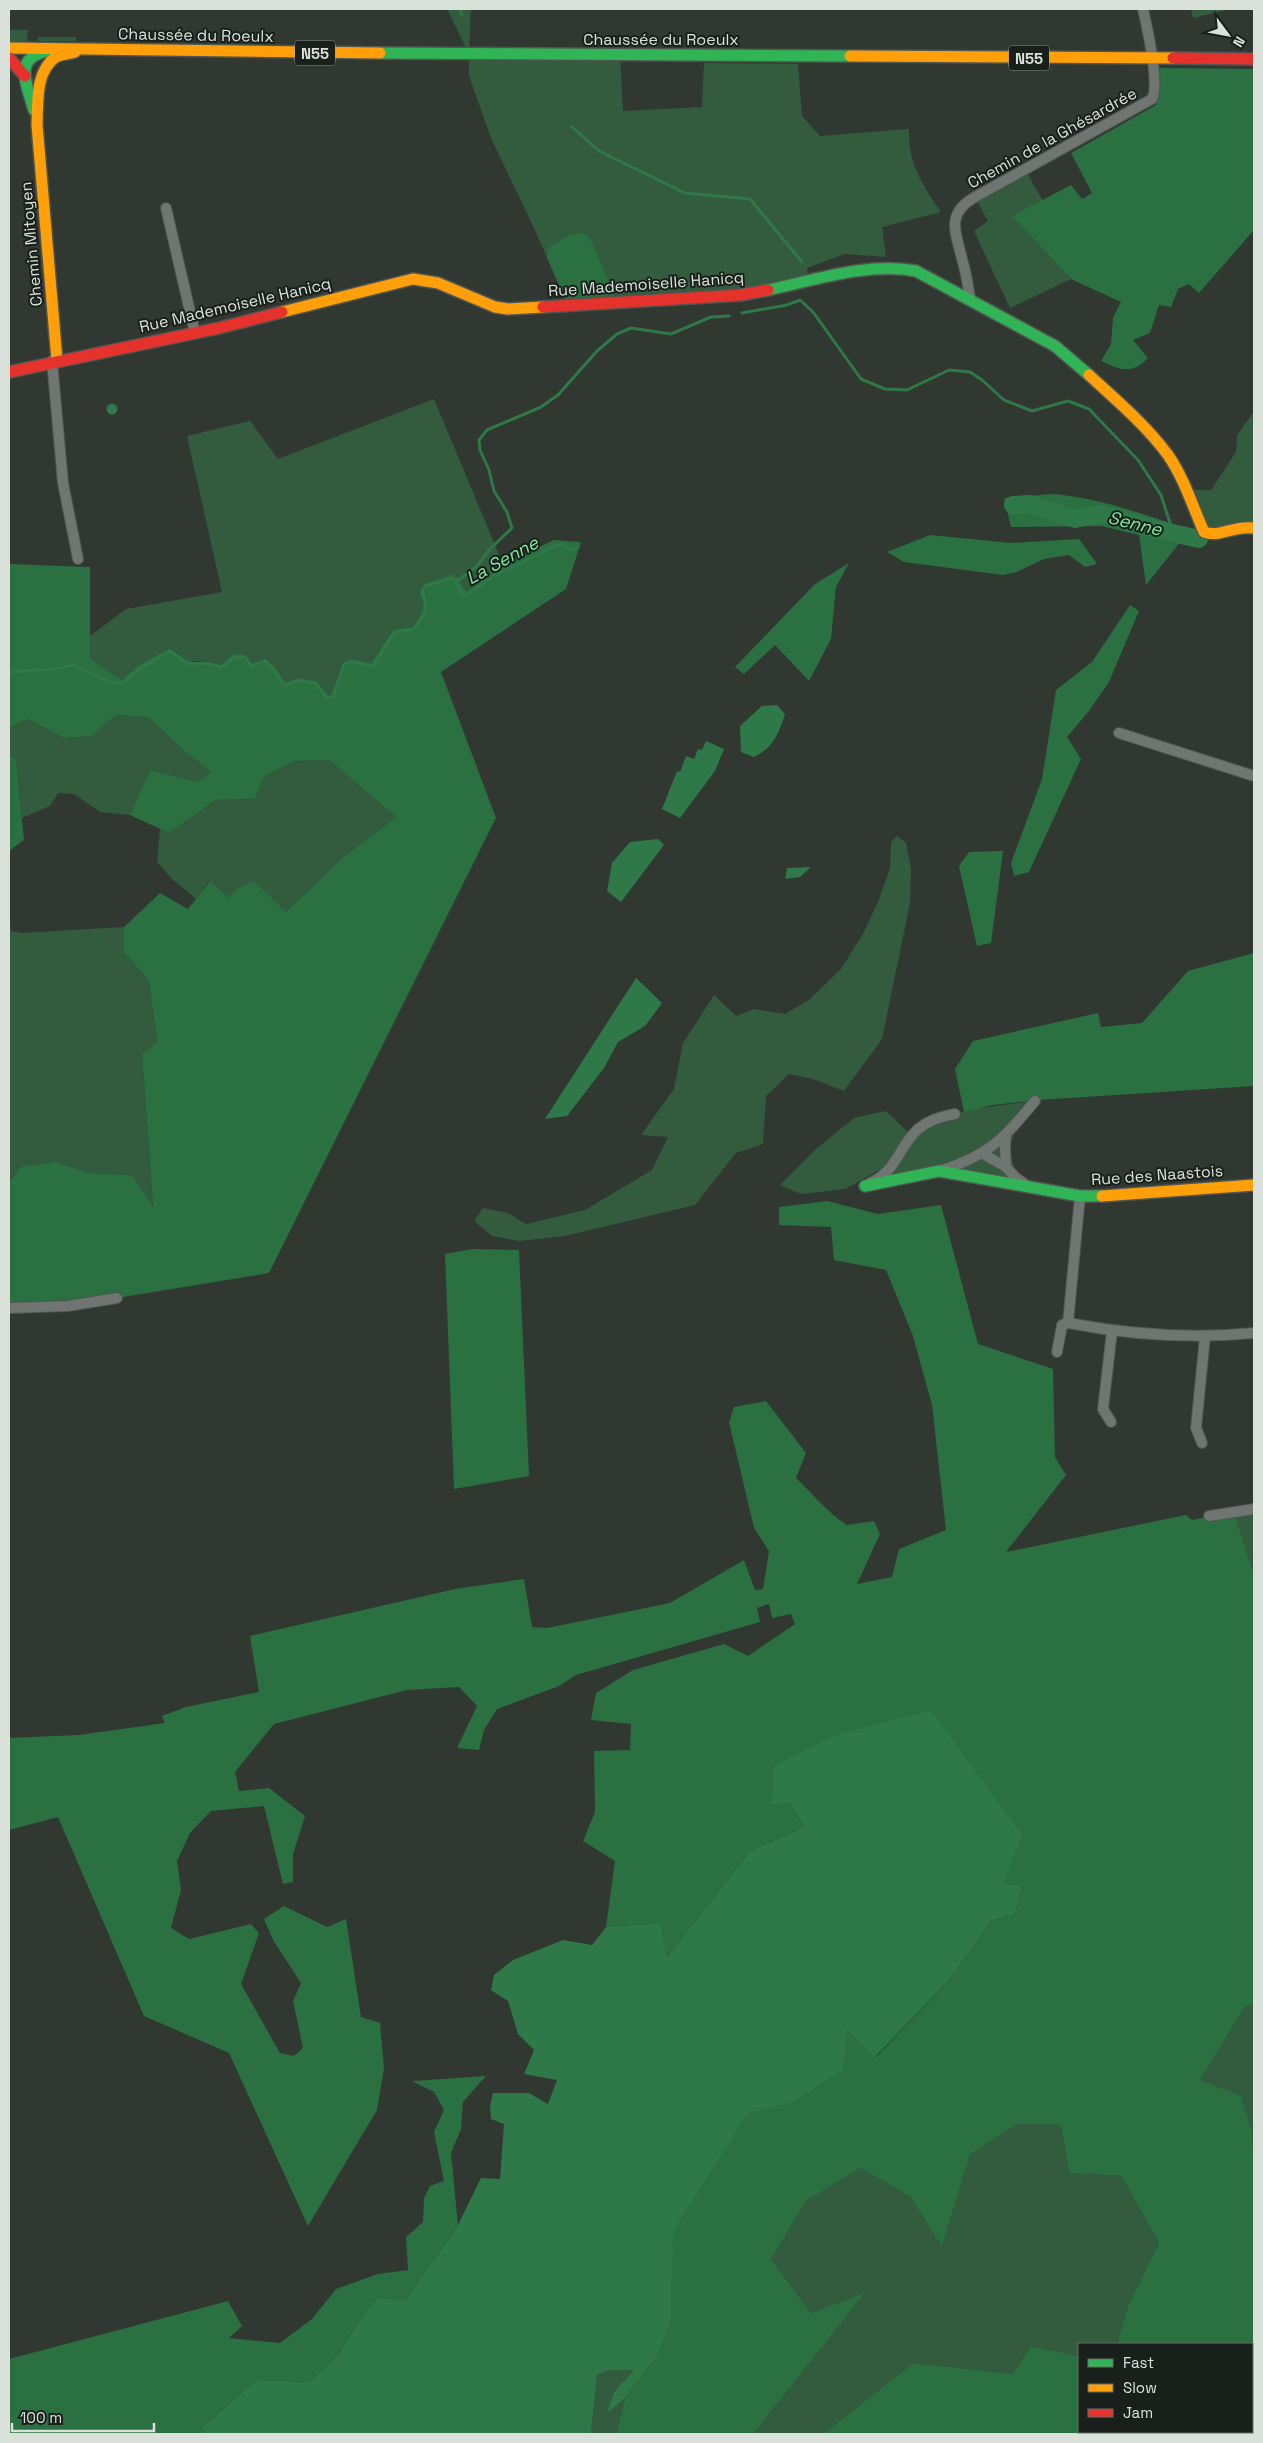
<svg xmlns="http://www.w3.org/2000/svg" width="1263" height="2443" font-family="'Space Grotesk',sans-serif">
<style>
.green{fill:#335c3f}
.forest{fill:#2a7041}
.water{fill:#2f7847}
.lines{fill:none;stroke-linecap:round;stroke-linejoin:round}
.stream{stroke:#2f7847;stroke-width:3}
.river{stroke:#2f7847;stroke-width:18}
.street-casing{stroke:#4f5550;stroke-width:12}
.fast-casing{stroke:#4f5550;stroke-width:14}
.slow-casing{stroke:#4f5550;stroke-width:14}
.jam-casing{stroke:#4f5550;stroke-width:14}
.street{stroke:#6f7570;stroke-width:10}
.fast{stroke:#30b455;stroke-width:11}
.slow{stroke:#ff9f0a;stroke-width:11}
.jam{stroke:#e5322d;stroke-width:11}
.labels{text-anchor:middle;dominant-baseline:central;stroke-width:4;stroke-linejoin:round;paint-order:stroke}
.shield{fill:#19201b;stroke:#9fa7a1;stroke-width:1}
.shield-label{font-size:15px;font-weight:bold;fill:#d9e1da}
.street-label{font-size:16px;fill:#d9e1da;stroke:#19201b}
.water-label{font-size:18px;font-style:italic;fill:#81e99e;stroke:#19201b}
</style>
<rect width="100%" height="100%" fill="#303831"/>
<g class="green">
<path d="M447,9H471L469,53L620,55L623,111L702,107L704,63L798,64L802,116L820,136L909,129C908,164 922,184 941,212L882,227L886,257L845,254L807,268L808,280L751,293L568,305L534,228L491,138L469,76V54Z"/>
<path d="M1191,9H1230L1193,18Z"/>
<path d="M9,30H28L27,41H9Z"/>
<rect x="38" y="37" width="38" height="4"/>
<path d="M1025,170L1043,201L1013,216L1071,279L1010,308L974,231L988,221L975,197Z"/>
<path d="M434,399L503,564L466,592H419C426,608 422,613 413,627L394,629L371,663L351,659L344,662L332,696L286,683L275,667L252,664L221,665L207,661H189L169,648L137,666L122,680L90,658V636L126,609L222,592L187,436L250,421L278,459Z"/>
<path d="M1254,412V523L1206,530L1189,490H1211L1236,452L1237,435Z"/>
<path d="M116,715L148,717L185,752L211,771L198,782L150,770L130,815L100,812L74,794L58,793L50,806L22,818L16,760L9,755V728L28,719L63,738L92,736Z"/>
<path d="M329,760L396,817L342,858L286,912L229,898L209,881L196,899L172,879L157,862L160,829L169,833L216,800L255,799L264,777L295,761Z"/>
<path d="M897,836L906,843L911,869L910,903L882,1039L844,1091L813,1079L789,1074L766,1096L763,1144L736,1153L695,1205L565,1236L519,1241L492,1236L474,1221L483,1208L508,1213L526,1224L585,1210L652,1170L668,1137L641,1135L674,1089L683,1043L714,995L736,1016L754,1009L785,1014L809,1000L841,969L863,934L878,902L890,868L891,842Z"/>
<path d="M9,915L11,931L22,933L124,927V952L149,981L157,1042L142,1054L153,1209L132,1175L91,1173L54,1162L22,1166L9,1180Z"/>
<path d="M1042,1100C1010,1138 999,1141 1025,1189L936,1176L874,1185L879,1170L845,1189L801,1194L780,1185L816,1149L854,1118L886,1111L909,1133L955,1114L980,1108Z"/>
<path d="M1254,1509V1575L1234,1512Z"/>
<path d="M1254,2004V2168L1200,2080L1245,2007Z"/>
<path d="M1017,2124L1061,2125L1069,2173L1121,2176L1159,2243L1128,2306L1117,2344H1079V2356L1031,2346L1014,2374L913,2363L823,2434H753L864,2294L811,2313L771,2259L806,2201L861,2168L910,2197L942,2245L970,2155Z"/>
<path d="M635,2369L614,2392L608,2412L625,2398L616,2434H591L597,2375L608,2370Z"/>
</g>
<g class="forest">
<path d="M1158,68L1254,69V230L1199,293L1189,284L1178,289L1171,307L1159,305L1150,333L1133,340L1148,358C1132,375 1120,370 1101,361L1111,344L1113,318L1121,302L1071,279L1012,216L1071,185L1082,199L1092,193L1071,153L1156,105L1159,94Z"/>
<path d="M571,234H586L591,241L618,302L568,305L547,258L548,248Z"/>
<path d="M1053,494C1098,498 1141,513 1184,528L1178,545L1146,585L1139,535L1101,526L1011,527L1004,498Z"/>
<path d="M930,535L1011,543L1079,539L1097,564L1085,567L1069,555L1044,559L1017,572L1003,575L904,562L887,552Z"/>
<path d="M554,540L581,542L566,589L441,672L496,818L269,1273L117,1298L9,1308V1181L22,1166L54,1162L91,1173L132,1175L153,1207L142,1054L157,1042L149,981L124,952V927L160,893L188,909L210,881L229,898L236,889L254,881L286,912L342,858L396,817L329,760L295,761L264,777L255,799L216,800L169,833L130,815L150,770L198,782L211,771L185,752L148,717L116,715L92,736L63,738L28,719L9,728V564L90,567V658L122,680L137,666L169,648L189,661L221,665L234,654L245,655L252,664L266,659L275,667L286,683L298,678L317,682L328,695H331L344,662L351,659L371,663L394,629L413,627C422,613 426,608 419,592L424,584L455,574L466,592L503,564Z"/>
<path d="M849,563L836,587L831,639L809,681L775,645L744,674L735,667L815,584Z"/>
<path d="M1130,605L1139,611L1109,682L1089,711L1067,737L1081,759L1029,872L1014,876L1011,863L1042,779L1056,690L1092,662Z"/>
<path d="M9,755L16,760L24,840L9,851Z"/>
<path d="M1003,851L991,943L977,946L959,866L969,852Z"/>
<path d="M1254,953V1086L1039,1100L993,1105L964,1112L955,1069L973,1041L1098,1013L1101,1027L1142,1023L1188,971Z"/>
<path d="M827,1201L878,1214L941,1205L978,1344L1053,1369L1055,1457L1066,1475L1006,1552L1186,1515L1192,1520L1234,1512L1254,1575V2004L1245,2007L1200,2080L1241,2096L1251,2130L1254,2168V2434H823L913,2363L1013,2374L1031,2346L1079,2356V2432H1252V2344H1117L1128,2306L1159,2243L1121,2176L1069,2173L1061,2125L1017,2124L970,2155L942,2246L910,2197L861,2168L806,2201L771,2259L811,2313L865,2293L753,2434H616L625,2398L657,2357L671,2321L672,2231L748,2112L791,2103L847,2030L876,2057L951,1978L991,1921L1015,1914L1022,1885L1003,1884L790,1802L804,1827L750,1851L667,1957L661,1923L606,1927L615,1861L583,1841L595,1812L594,1751L630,1750L631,1724L591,1720L596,1693L633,1670L724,1644L748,1656L795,1624L791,1614L772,1618L769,1604L757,1608L760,1622L576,1675L559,1686L497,1709L484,1730L479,1750L457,1748L477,1706L459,1687L407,1690L274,1724L235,1772L239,1791L269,1788L305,1816L293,1854V1882L283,1884L264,1806L211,1811L190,1833L177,1861L181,1890L171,1928L189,1939L251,1924L259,1933L241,1984L280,2053L294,2056L303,2048L293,2001L301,1983L273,1940L264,1919L284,1906L327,1927L346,1919L361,2017L380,2023L384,2068L377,2110L308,2226L229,2053L144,2016L58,1817L9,1830V1738L78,1735L165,1723L162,1716L186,1707L259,1692L250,1636L455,1589L524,1579L532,1627L547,1628L670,1603L744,1560L755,1590L763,1589L769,1551L754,1528L729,1422L734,1407L766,1401L806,1453L796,1478C813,1494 827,1512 847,1525L874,1521L880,1534L857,1584L892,1577L899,1549L946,1530L932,1405L913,1336L886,1270L834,1260L831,1227L779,1225V1207Z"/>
<path d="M472,1249L519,1250L529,1476L454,1489L445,1254Z"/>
<path d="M486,2076L463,2102L461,2129L451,2153L458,2225L405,2301L357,2324L339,2354L309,2382L256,2380L202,2428L205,2434H9V2359L228,2301L242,2326L229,2338L280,2343L312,2319L336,2289L378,2274L408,2270L406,2237L423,2222L424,2198L430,2186L444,2181L434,2132L444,2110L434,2092L412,2081Z"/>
</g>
<g class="water">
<circle cx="112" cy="409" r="5.5"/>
<path d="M777,705L785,714C779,733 773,748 754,757L741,752L740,726L762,706Z"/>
<path d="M706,741L724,749L715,771L680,818L662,809L677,771L680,772L686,756L694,759L698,749L702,750Z"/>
<path d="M658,839L664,845L621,902L607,891L612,863L630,842Z"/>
<path d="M811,867L800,877L785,879L787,868Z"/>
<path d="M636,978L662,1003L645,1026L618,1042L604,1068L567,1116L545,1119Z"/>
<path d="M931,1710L1022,1835L1003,1884L1022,1885L1015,1914L991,1921L951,1978L875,2057L847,2030L843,2070L791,2103L748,2113L673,2231L671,2321L657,2357L625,2398L607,2413L614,2392L634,2370H608L597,2375L591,2434H205L202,2428L256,2380L309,2382L339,2354L357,2324L378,2298L405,2301L458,2225L481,2178L500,2179L504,2124L491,2119L490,2106L493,2093H529L548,2104L557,2080L524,2074L534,2050L518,2034L508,2001L491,1990L494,1975L513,1960L563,1940L592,1945L606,1927L661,1923L667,1957L750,1851L804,1827L790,1802L772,1804L774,1766L836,1735Z"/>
</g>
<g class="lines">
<g class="stream">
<path d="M460,9L462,15"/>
<path d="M572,127L599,151L685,193L750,199L802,262"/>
<path d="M742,313L787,305L800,300L813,312L861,379L885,389L907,390L949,370L970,372L982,380L1004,400L1032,411L1068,401L1089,409L1138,460L1161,495L1170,523L1179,536"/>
<path d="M456,582L477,566L491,548L512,528L507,512L494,491L489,470L480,450L479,440L487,430L541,407L558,395L597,351L617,334L631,328L671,334L711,317L729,316"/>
<path d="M9,672L56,669L72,665L113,683H124L139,669L170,651L188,664L207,663L222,667L235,657H245L252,666L265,661L273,669L285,686L297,680L315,683L327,698L333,697L344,664L351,662L373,666L394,632L414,629C423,616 431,608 422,593L425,586L453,578L464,597L492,577L555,546L563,544L571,550L578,547"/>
</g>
<path class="river" d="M1013,505L1030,504L1075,519L1099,514L1117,518L1150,528L1199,539"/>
<defs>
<g id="street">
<path d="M166,208L195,333"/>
<path d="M970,298C968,285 966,272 962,259C956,233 945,214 975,197L1152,99C1160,84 1147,27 1143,9"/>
<path d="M52,361L63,483L78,559"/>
<path d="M1119,733L1254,776"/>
<path d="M983,1154L1006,1167L1015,1177L1026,1185"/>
<path d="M1006,1167L1005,1146L1006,1135"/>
<path d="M942,1170C990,1155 1004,1138 1035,1101"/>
<path d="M870,1183C909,1166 895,1123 955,1114"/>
<path d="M1080,1196L1068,1323C1131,1335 1191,1339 1254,1333"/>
<path d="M9,1308L68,1306L117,1298"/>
<path d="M1057,1352L1062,1325L1068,1323"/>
<path d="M1111,1422L1103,1409L1112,1331"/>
<path d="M1202,1443L1196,1428L1205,1337"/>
<path d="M1209,1516L1254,1509"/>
</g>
<g id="fast">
<path d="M380,53L850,56"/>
<path d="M34,110C27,85 12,57 48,51"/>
<path d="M768,290C815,280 868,262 916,271L1055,346L1089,375"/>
<path d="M865,1186L939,1171L1080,1196H1102"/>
</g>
<g id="slow">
<path d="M9,48L380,53"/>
<path d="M850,56L1173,58"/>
<path d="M282,312L413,279L438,283L495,307L508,309L543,307"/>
<path d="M57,360L37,125C38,103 35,71 56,57C61,54 69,54 75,52"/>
<path d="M1089,375C1116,400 1146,425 1168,455C1184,478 1193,507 1204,532C1220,538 1233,525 1254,528"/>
<path d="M1102,1196L1254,1185"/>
</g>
<g id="jam">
<path d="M9,58L25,76"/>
<path d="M1173,58L1254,59"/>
<path d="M543,307L741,295L768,290"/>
<path d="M9,372L219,328L282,312"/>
</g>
</defs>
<use href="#street" class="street-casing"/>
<use href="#fast" class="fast-casing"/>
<use href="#slow" class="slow-casing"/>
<use href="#jam" class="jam-casing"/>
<use href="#street" class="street"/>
<use href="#fast" class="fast"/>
<use href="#slow" class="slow"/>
<use href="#jam" class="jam"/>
</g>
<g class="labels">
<g class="shield">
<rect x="295" y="40.5" width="40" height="25" rx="4"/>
<rect x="1009" y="45.5" width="40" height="25" rx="4"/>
</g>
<g class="shield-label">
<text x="315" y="53">N55</text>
<text x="1029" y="58">N55</text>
</g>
<g class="street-label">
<text transform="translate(196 35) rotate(1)">Chaussée du Roeulx</text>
<text x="661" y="39">Chaussée du Roeulx</text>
<text transform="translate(1052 138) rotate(-29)">Chemin de la Ghésardrée</text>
<text transform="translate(31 244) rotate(-95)">Chemin Mitoyen</text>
<text transform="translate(646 284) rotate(-4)">Rue Mademoiselle Hanicq</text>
<text transform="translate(235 305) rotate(-13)">Rue Mademoiselle Hanicq</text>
<text transform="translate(1157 1175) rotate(-4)">Rue des Naastois</text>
</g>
<g class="water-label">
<text transform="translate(1135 523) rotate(14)">Senne</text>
<text transform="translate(502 560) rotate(-29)">La Senne</text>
</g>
</g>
<rect width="1263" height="2443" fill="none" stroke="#d9e1da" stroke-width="20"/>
<rect x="1078" y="2343" width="175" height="90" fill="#19201b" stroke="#666d67"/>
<rect x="1088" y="2359" width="25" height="8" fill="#30b455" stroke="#666d67"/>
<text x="1123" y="2368" font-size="15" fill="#d9e1da">Fast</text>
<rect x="1088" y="2384" width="25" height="8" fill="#ff9f0a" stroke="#666d67"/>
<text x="1123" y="2393" font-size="15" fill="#d9e1da">Slow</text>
<rect x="1088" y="2409" width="25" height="8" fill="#e5322d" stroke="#666d67"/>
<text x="1123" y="2418" font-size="15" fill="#d9e1da">Jam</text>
<g transform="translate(1228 35) rotate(122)" stroke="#19201b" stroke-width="4" paint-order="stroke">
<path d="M0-4L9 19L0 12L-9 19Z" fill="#d9e1da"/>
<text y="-8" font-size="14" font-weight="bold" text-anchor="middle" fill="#d9e1da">N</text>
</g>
<path d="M12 2423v8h142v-8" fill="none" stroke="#d9e1da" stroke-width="2.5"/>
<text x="20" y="2423" font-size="15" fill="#d9e1da" stroke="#19201b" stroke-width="4" paint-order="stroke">100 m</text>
</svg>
